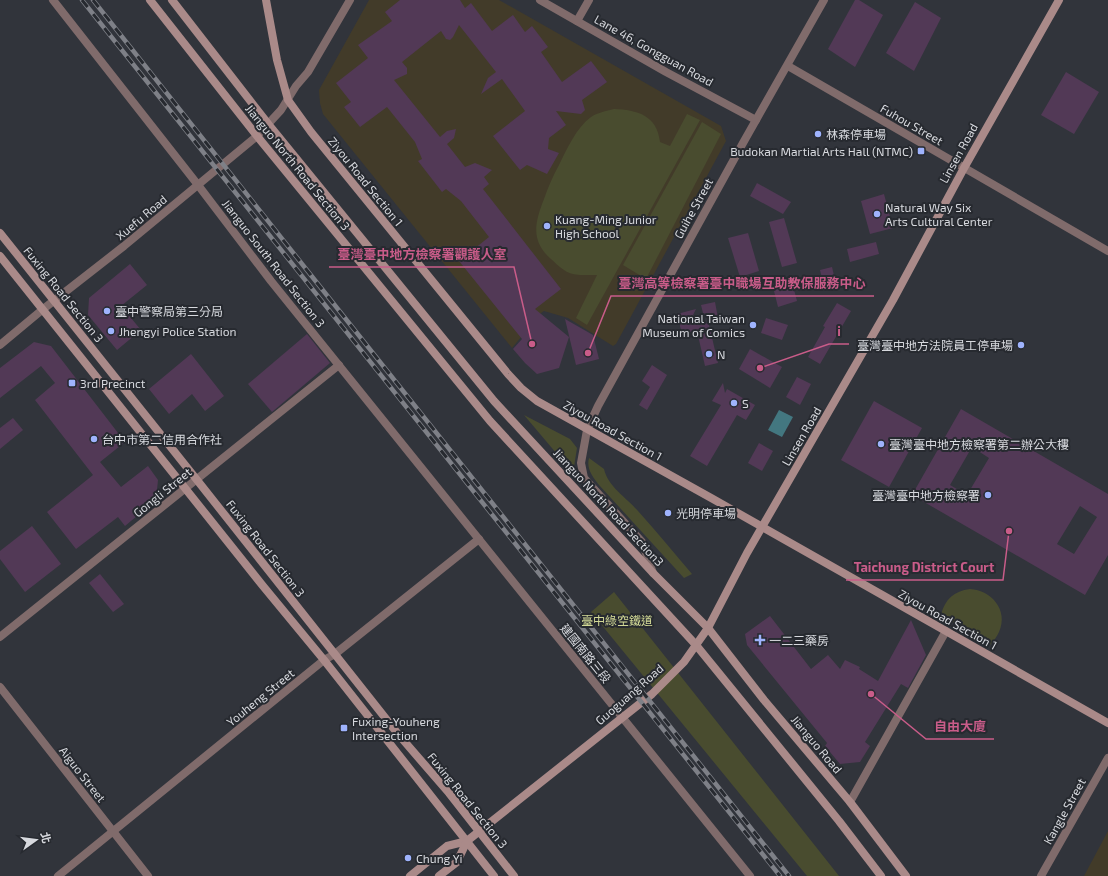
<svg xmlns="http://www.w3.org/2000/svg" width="1108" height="876" font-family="'Exo 2','Noto Sans TC',sans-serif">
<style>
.education{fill:#423b29}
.green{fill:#494c2f}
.water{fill:#437780}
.building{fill:#523956;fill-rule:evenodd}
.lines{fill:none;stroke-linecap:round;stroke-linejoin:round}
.street{stroke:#806b6b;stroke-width:8}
.secondary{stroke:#aa8a89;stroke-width:8}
.rail-casing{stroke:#7e8087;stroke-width:4.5}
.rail{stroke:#272a30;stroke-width:3;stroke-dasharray:9;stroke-linecap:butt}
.poi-dot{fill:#9fb3fd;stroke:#272a30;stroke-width:1.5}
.labels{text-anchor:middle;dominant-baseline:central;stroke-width:4;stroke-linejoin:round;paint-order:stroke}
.street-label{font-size:12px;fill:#d7d9de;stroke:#272a30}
.poi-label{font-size:12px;fill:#d7d9de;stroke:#272a30;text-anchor:start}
.park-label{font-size:12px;fill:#d2d996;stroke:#272a30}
.leader{fill:none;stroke:#c95c89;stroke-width:1.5}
.callout-dot{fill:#c95c89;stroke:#272a30;stroke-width:1.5}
.callout-label{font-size:13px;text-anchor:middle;font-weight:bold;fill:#c95c89;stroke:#272a30;stroke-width:4;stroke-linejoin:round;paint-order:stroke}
</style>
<rect width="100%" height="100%" fill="#31343b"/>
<g class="education">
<path d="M369,0H499L721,126L726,141L616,344L613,346L568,318L544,311L541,313L512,348L323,114L320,103L319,90Z"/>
<path d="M1108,831V876H1084Z"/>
</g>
<g class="green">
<path d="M614,109C637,110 657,115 660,142L670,146L687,114L700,120L587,325L576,318L597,275C572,275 570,277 551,259C530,241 535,222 544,199C548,187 553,176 559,165C567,149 576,128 591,117C597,113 606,111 614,109Z"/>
<path d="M702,122L721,134L646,279L623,265Z"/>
<path d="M524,415L570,439L577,448L573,473Z"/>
<path d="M589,458L604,469C608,487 627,498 638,511C657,532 674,553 692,574L684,578L599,485C593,477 586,469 589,458Z"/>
<path d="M970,589C991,590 1009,610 999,632C997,637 993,641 990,645L941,615C945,599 954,591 970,589Z"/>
<path d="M614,592L839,876H807L591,612Z"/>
</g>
<path class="water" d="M779,410L793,417L782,437L768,430Z"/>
<g class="building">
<path d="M400,0H460L465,8L471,3L492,31L513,15L525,32L532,26L548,47L541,52L562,82L591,61L607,82L582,100L585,110L581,114L556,111L566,125L549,138L548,149L559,153L547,174L527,165L520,170L493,136L525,111L502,79L481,94L488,78L496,72L459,25L453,37L450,40L446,39L441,31L402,62L407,68V74L394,80L440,137L447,131L456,129L454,138L447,144L465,167L475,163L492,170L484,177L489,184L483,189L561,289L535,309L569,337L559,368L537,374L525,363L513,349L522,339L459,261L489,237L461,201L446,189L442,192L418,161L422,159L415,142L387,107L360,127L344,107L351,102L336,83L368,58L358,45L392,21L385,12Z"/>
<path d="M855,0H859L883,15L855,67L828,49Z"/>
<path d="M915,2L941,18L914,71L886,53Z"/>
<path d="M1066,72L1099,92L1074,134L1041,115Z"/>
<path d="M757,183L791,202L783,214L750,196Z"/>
<path d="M884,194L893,228L870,234L861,201Z"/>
<path d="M784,218L797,263L782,267L769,222Z"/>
<path d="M748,233L759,271L740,277L728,238Z"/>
<path d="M876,242L879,254L850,262L847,249Z"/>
<path d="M130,264L147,285L121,306L141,330L117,350L88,315L89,298Z"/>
<path d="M832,267L836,284L824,287L820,270Z"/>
<path d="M791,278L797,301L778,307L772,283Z"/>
<path d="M715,302L718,318L703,313L701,305Z"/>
<path d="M837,303L851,311L820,364L808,357L825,327L823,326Z"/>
<path d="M696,309L693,315L709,325L718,363L705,366L697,331L682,334L677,314Z"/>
<path d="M766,318L788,325L782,340L761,333Z"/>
<path d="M565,319L593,335L599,359L576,365Z"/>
<path d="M307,334L330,363L272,412L248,384Z"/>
<path d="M34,342L51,346L125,442L100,462L121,487L148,466L158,480L156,500L125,526L118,517L76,549L47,512L93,475L35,400L55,383L41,366L0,398V368Z"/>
<path d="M750,349L782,367L770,388L739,369Z"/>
<path d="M191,354L224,396L205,411L192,394L169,414L149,389Z"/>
<path d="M652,365L667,375L647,410L639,405L650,387L642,381Z"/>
<path d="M797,377L811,384L800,405L786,397Z"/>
<path d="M723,383L725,393L727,389L755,405L746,420L737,415L707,466L690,456L721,405L712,401Z"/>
<path d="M874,401L922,428L889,487L841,460Z"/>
<path d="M961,409L1108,494V555L1085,595L912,495ZM972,447L989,458L967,495L950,485ZM1080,506L1097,517L1074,554L1057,544Z"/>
<path d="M13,418L23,430L0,449V428Z"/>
<path d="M759,443L773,451L762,471L748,463Z"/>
<path d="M32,526L61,564L25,592L0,559V551Z"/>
<path d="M100,574L124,604L113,612L89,583Z"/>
<path d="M770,616L811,669L828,655L840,669L845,660L860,667L859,669L878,681L911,620L926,655L908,688L901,684L865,742L870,746L860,762L840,764L825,746L827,743L747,645L745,634Z"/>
</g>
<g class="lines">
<g class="street">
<path d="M53,0L198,185L271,281L750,876"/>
<path d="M540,0L666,72L756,120"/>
<path d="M577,21L589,0"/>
<path d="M788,66L1108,251"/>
<path d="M0,345L42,310L124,246L257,136L281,110L296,86L308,72L350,0"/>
<path d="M653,573L642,542L584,478L581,463L587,430L598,406L743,143L824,0"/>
<path d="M0,637L339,365"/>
<path d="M0,687L148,876"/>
<path d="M850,802L946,631"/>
<path d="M58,876L324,660L335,654L479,539"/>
<path d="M1041,876L1108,758"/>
</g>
<g class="secondary">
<path d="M150,0L257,136L490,421L696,645L839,821L881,876"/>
<path d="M172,0L269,125L494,401L654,574L708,628L764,700L850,802L906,876"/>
<path d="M266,0L277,60L288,100L311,132L508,374L521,388L537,401L713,499L1108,723"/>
<path d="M0,233L197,480L398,734L449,793L514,876"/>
<path d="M0,256L263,586L324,660L494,876"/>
<path d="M410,876L447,846L467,841"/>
<path d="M439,876L457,862L467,841L652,694L684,662L708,628L747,553L893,300L964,168L1059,0"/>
</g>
<defs>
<g id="rail">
<path d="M82,0L780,876"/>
<path d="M93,0L310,274L789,876"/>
</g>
</defs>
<use href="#rail" class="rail-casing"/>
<use href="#rail" class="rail"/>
</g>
<g class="poi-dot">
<circle cx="818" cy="134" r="4"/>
<rect x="917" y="147" width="8" height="8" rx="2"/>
<circle cx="877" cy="214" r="4"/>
<circle cx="547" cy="226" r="4"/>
<circle cx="107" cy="311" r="4"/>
<circle cx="753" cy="325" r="4"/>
<circle cx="111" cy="331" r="4"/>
<circle cx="1021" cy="345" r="4"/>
<circle cx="709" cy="354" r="4"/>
<rect x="68" y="379" width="8" height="8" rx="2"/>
<circle cx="734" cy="403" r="4"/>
<circle cx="94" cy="439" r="4"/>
<circle cx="881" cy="444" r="4"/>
<circle cx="988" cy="495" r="4"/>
<circle cx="668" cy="513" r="4"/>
<path d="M758 634h4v4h4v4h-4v4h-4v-4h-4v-4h4z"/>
<rect x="340" y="724" width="8" height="8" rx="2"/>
<circle cx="408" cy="858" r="4"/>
</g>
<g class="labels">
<g class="street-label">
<text transform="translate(654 50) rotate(29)">Lane 46, Gongguan Road</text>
<text transform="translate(912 124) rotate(30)">Fuhou Street</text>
<text transform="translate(958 153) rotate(-61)">Linsen Road</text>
<text transform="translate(298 167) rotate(51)">Jianguo North Road Section 3</text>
<text transform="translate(366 181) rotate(51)">Ziyou Road Section 1</text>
<text transform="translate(693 208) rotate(-61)">Guihe Street</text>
<text transform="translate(141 217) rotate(-40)">Xuefu Road</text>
<text transform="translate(274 263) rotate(52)">Jianguo South Road Section 3</text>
<text transform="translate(64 294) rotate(51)">Fuxing Road Section 3</text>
<text transform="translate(613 430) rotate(29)">Ziyou Road Section 1</text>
<text transform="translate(801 436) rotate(-60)">Linsen Road</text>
<text transform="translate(162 492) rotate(-39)">Gongli Street</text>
<text transform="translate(609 507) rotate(47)">Jianguo North Road Section3</text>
<text transform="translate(266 548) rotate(52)">Fuxing Road Section 3</text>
<text transform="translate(948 619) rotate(29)">Ziyou Road Section 1</text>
<text transform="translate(586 653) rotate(51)">建國南路三段</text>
<text transform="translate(629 694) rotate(-41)">Guoguang Road</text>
<text transform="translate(260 697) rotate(-39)">Youheng Street</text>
<text transform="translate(817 744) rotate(50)">Jianguo Road</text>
<text transform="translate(83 774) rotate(52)">Aiguo Street</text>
<text transform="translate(468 800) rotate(51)">Fuxing Road Section 3</text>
<text transform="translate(1064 811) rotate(-61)">Kangle Street</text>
</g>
<g class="poi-label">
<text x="826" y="134">林森停車場</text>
<text x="913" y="151" text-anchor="end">Budokan Martial Arts Hall (NTMC)</text>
<text x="885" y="207">Natural Way Six<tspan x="885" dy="14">Arts Cultural Center</tspan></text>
<text x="555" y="219">Kuang-Ming Junior<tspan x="555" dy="14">High School</tspan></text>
<text x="115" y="311">臺中警察局第三分局</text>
<text x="745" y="318" text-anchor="end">National Taiwan<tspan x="745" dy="14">Museum of Comics</tspan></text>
<text x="119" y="331">Jhengyi Police Station</text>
<text x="1013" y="345" text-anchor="end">臺灣臺中地方法院員工停車場</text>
<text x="717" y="354">N</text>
<text x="80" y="383">3rd Precinct</text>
<text x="742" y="403">S</text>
<text x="102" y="439">台中市第二信用合作社</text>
<text x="889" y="444">臺灣臺中地方檢察署第二辦公大樓</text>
<text x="980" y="495" text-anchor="end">臺灣臺中地方檢察署</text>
<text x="676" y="513">光明停車場</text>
<text x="769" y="640">一二三藥房</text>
<text x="352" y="721">Fuxing-Youheng<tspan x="352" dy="14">Intersection</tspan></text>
<text x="416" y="858">Chung Yi</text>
</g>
<g class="park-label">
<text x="617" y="620">臺中綠空鐵道</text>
</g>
</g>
<path class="leader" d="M532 344L514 267H329M588 353L611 296H874M760 368L829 344H849M1009 531L1003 580H846M871 694L926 739H994"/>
<g class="callout-dot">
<circle cx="532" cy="344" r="4"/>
<circle cx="588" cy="353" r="4"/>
<circle cx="760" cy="368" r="4"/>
<circle cx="1009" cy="531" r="4"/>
<circle cx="871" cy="694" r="4"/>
</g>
<g class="callout-label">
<text x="422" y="259">臺灣臺中地方檢察署觀護人室</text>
<text x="742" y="288">臺灣高等檢察署臺中職場互助教保服務中心</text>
<text x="839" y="336">i</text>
<text x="924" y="572">Taichung District Court</text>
<text x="960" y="731">自由大廈</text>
</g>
<g transform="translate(36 840) rotate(76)" stroke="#272a30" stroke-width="3" paint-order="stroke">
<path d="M0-3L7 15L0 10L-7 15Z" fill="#d7d9de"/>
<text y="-6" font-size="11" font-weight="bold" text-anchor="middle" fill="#d7d9de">北</text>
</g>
</svg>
